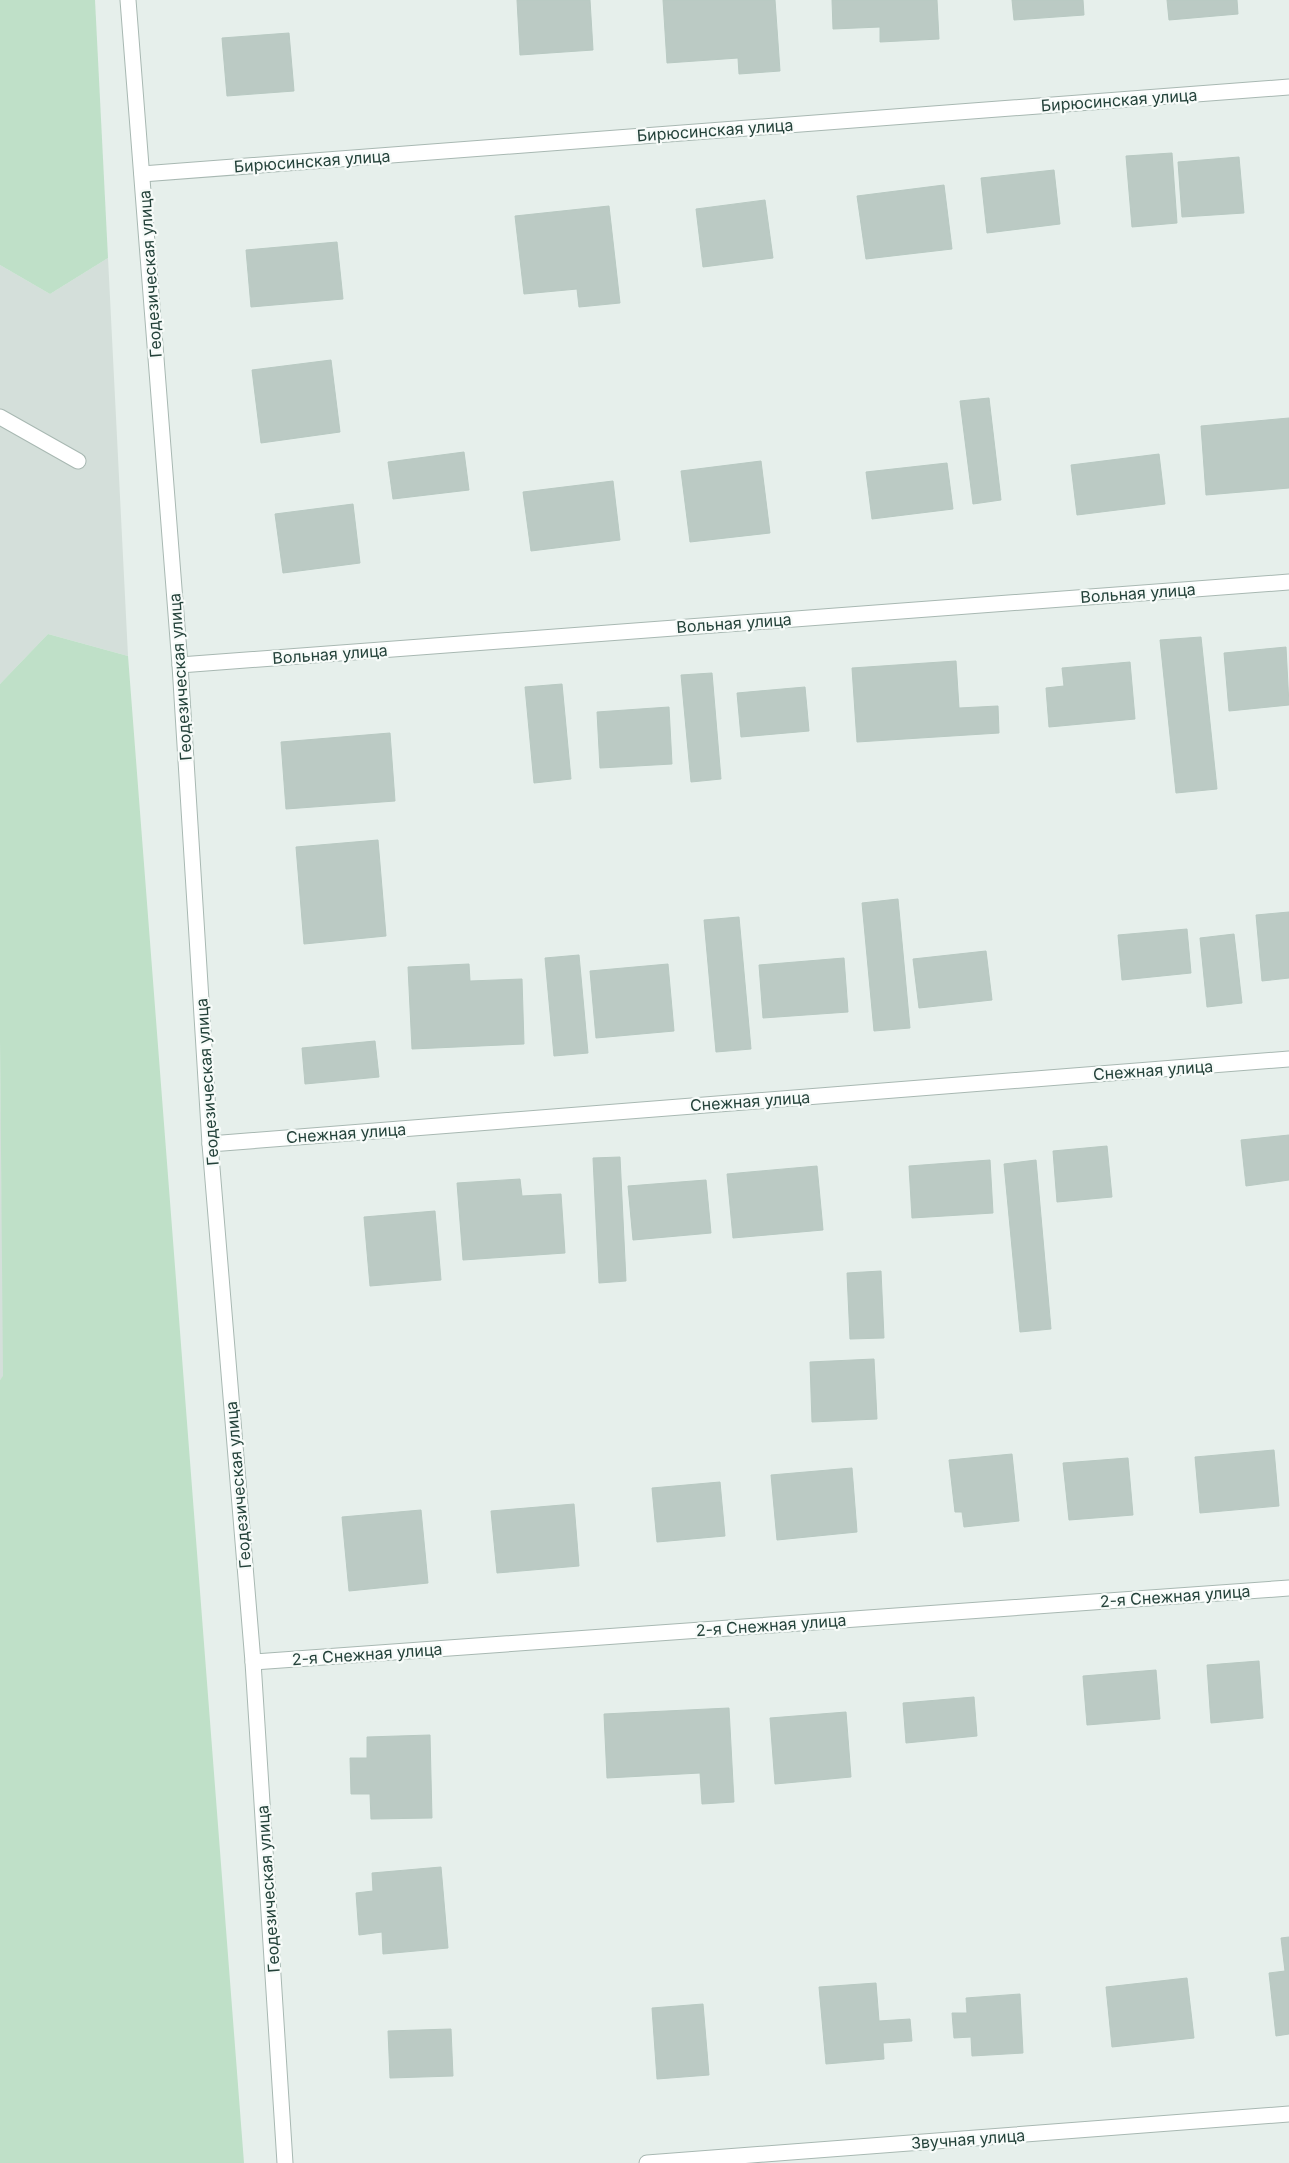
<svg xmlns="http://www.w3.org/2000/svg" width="1289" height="2163" font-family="Inter,sans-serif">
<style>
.built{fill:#d4dfda}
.green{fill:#bfe0c8}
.building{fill:#bbcac4;stroke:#b8c9c2}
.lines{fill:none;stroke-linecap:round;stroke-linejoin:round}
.service-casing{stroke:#a8b8b2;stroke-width:17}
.minor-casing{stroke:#a8b8b2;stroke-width:17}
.service{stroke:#fff;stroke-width:15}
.minor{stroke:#fff;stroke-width:15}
.labels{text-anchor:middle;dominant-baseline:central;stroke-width:4.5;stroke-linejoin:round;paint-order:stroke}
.street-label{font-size:16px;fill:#24423a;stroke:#f7fbf9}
</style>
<rect width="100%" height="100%" fill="#e6efeb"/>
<g class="built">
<path d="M108,258L128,656L48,634L0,684V265L50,294Z"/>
<path d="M0,1041L4,1376L0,1380Z"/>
</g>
<g class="green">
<path d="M0,0H95L108,258L50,294L0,265Z"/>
<path d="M48,634L128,656L244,2163H0V1380L3,1376L0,1041V684Z"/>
</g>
<g class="building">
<path d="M517,0H590L593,50L520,55Z"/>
<path d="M663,0H775L780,71L739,74L738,58L667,63Z"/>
<path d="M832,0H937L939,39L880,42V27L833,29Z"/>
<path d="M1012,0H1083L1084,15L1014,20Z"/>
<path d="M1167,0H1237L1238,14L1169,20Z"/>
<path d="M289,33L294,91L227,96L222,38Z"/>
<path d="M1172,153L1177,223L1132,227L1126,156Z"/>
<path d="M1239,157L1244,213L1182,217L1178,162Z"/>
<path d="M1054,170L1060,224L987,233L981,178Z"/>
<path d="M944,185L952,249L866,259L857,196Z"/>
<path d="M765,200L773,258L703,267L696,209Z"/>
<path d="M609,206L620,303L579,307L577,289L524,294L515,216Z"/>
<path d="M337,242L343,299L251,307L246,250Z"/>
<path d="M331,360L340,432L261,443L252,370Z"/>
<path d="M989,398L1001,500L973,504L960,401Z"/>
<path d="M1289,418V488L1206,495L1201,426Z"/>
<path d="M464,452L469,490L393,499L388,462Z"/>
<path d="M1159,454L1165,504L1077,515L1071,465Z"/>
<path d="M761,461L770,533L690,542L681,471Z"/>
<path d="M947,463L953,509L872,519L866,472Z"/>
<path d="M613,481L620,540L531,551L523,492Z"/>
<path d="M353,504L360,563L283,573L275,514Z"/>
<path d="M1201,637L1217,789L1176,793L1160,640Z"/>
<path d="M1286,647L1289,705L1229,711L1224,653Z"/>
<path d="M956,661L959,708L998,706L999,733L857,742L852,668Z"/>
<path d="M1130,662L1135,719L1049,727L1046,688L1064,686L1062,668Z"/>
<path d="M712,673L721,779L691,782L681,675Z"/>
<path d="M562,684L571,779L534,783L525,687Z"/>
<path d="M805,687L809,731L741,737L737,693Z"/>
<path d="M669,707L672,764L600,768L597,712Z"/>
<path d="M390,733L395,801L286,809L281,742Z"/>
<path d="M378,840L386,936L304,944L296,847Z"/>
<path d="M898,899L910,1028L874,1031L862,903Z"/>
<path d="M1289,912V978L1262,981L1256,915Z"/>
<path d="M739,917L751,1049L716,1052L704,920Z"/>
<path d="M1187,929L1191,973L1122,980L1118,935Z"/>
<path d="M1234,934L1242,1003L1207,1007L1200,938Z"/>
<path d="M986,951L992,1000L919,1008L913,959Z"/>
<path d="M579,955L588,1053L554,1056L545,958Z"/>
<path d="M844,958L848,1012L763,1018L759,965Z"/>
<path d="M469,964L470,981L522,979L524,1044L412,1049L408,967Z"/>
<path d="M668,964L674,1031L596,1038L590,971Z"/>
<path d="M375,1041L379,1077L305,1084L302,1048Z"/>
<path d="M1289,1135V1180L1246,1186L1241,1140Z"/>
<path d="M1107,1146L1112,1197L1057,1202L1053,1151Z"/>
<path d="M620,1157L626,1281L599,1283L593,1158Z"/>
<path d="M990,1160L993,1213L912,1218L909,1166Z"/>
<path d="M1036,1160L1051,1329L1020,1332L1004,1164Z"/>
<path d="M817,1166L823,1230L733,1238L727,1174Z"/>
<path d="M520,1179L522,1196L561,1194L565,1253L463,1260L457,1183Z"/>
<path d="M706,1180L711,1233L633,1240L628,1186Z"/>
<path d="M435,1211L441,1280L370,1286L364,1217Z"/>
<path d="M881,1271L884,1338L850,1339L847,1273Z"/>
<path d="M874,1359L877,1419L812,1422L810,1362Z"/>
<path d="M1274,1450L1279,1506L1200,1513L1195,1457Z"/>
<path d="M1012,1454L1019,1521L964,1527L962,1512H955L949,1460Z"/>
<path d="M1128,1458L1133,1515L1069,1520L1063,1463Z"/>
<path d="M852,1468L857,1532L777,1540L771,1475Z"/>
<path d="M720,1482L725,1536L657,1542L652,1488Z"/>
<path d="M574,1504L579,1566L497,1573L491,1511Z"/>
<path d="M421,1510L428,1583L349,1591L342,1517Z"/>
<path d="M1259,1661L1263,1718L1211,1723L1207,1665Z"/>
<path d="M1156,1670L1160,1719L1087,1725L1083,1676Z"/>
<path d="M974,1697L977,1736L906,1743L903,1703Z"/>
<path d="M729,1708L734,1802L702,1804L700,1773L607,1778L604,1714Z"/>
<path d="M846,1712L851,1777L775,1784L770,1718Z"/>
<path d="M430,1735L432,1818L371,1819L370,1794H351L350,1758H367V1737Z"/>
<path d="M441,1867L448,1948L383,1954L382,1932L359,1935L356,1893L373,1891L372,1873Z"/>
<path d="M1289,1937V2034L1276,2036L1269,1973L1285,1971L1281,1938Z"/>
<path d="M1187,1978L1194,2038L1112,2047L1106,1987Z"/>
<path d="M876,1983L879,2021L910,2019L912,2041L883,2043L884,2059L826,2064L819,1987Z"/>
<path d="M1020,1994L1023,2053L972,2056L971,2037L954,2038L952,2013H967L966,1998Z"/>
<path d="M703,2004L709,2075L657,2079L652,2008Z"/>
<path d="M451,2029L453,2076L390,2078L388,2031Z"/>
</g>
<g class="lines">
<defs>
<path id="service" d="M0,417L78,461"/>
<g id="minor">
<path d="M128,0L180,665L210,1144L253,1662L285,2163"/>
<path d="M142,174L1289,87"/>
<path d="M180,665L1289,582"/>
<path d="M210,1144L1289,1059"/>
<path d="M253,1662L1289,1588"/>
<path d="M647,2163L1289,2114"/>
</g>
</defs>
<use href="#service" class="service-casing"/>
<use href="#minor" class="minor-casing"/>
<use href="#service" class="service"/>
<use href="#minor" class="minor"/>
</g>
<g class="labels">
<g class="street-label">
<text transform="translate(1119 100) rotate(-4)">Бирюсинская улица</text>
<text transform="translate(715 130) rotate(-4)">Бирюсинская улица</text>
<text transform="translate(312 161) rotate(-4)">Бирюсинская улица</text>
<text transform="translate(150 274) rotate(-94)">Геодезическая улица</text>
<text transform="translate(1138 593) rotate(-4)">Вольная улица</text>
<text transform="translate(734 623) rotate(-4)">Вольная улица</text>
<text transform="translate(330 654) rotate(-4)">Вольная улица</text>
<text transform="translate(180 677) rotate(-94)">Геодезическая улица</text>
<text transform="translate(1153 1070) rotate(-4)">Снежная улица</text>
<text transform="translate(207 1082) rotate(-94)">Геодезическая улица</text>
<text transform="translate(750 1101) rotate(-4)">Снежная улица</text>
<text transform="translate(346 1133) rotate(-4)">Снежная улица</text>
<text transform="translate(238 1485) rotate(-95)">Геодезическая улица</text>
<text transform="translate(1175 1596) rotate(-4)">2-я Снежная улица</text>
<text transform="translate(771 1625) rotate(-4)">2-я Снежная улица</text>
<text transform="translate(367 1654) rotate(-4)">2-я Снежная улица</text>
<text transform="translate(268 1889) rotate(-94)">Геодезическая улица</text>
<text transform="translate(968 2139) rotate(-4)">Звучная улица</text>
</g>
</g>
</svg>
